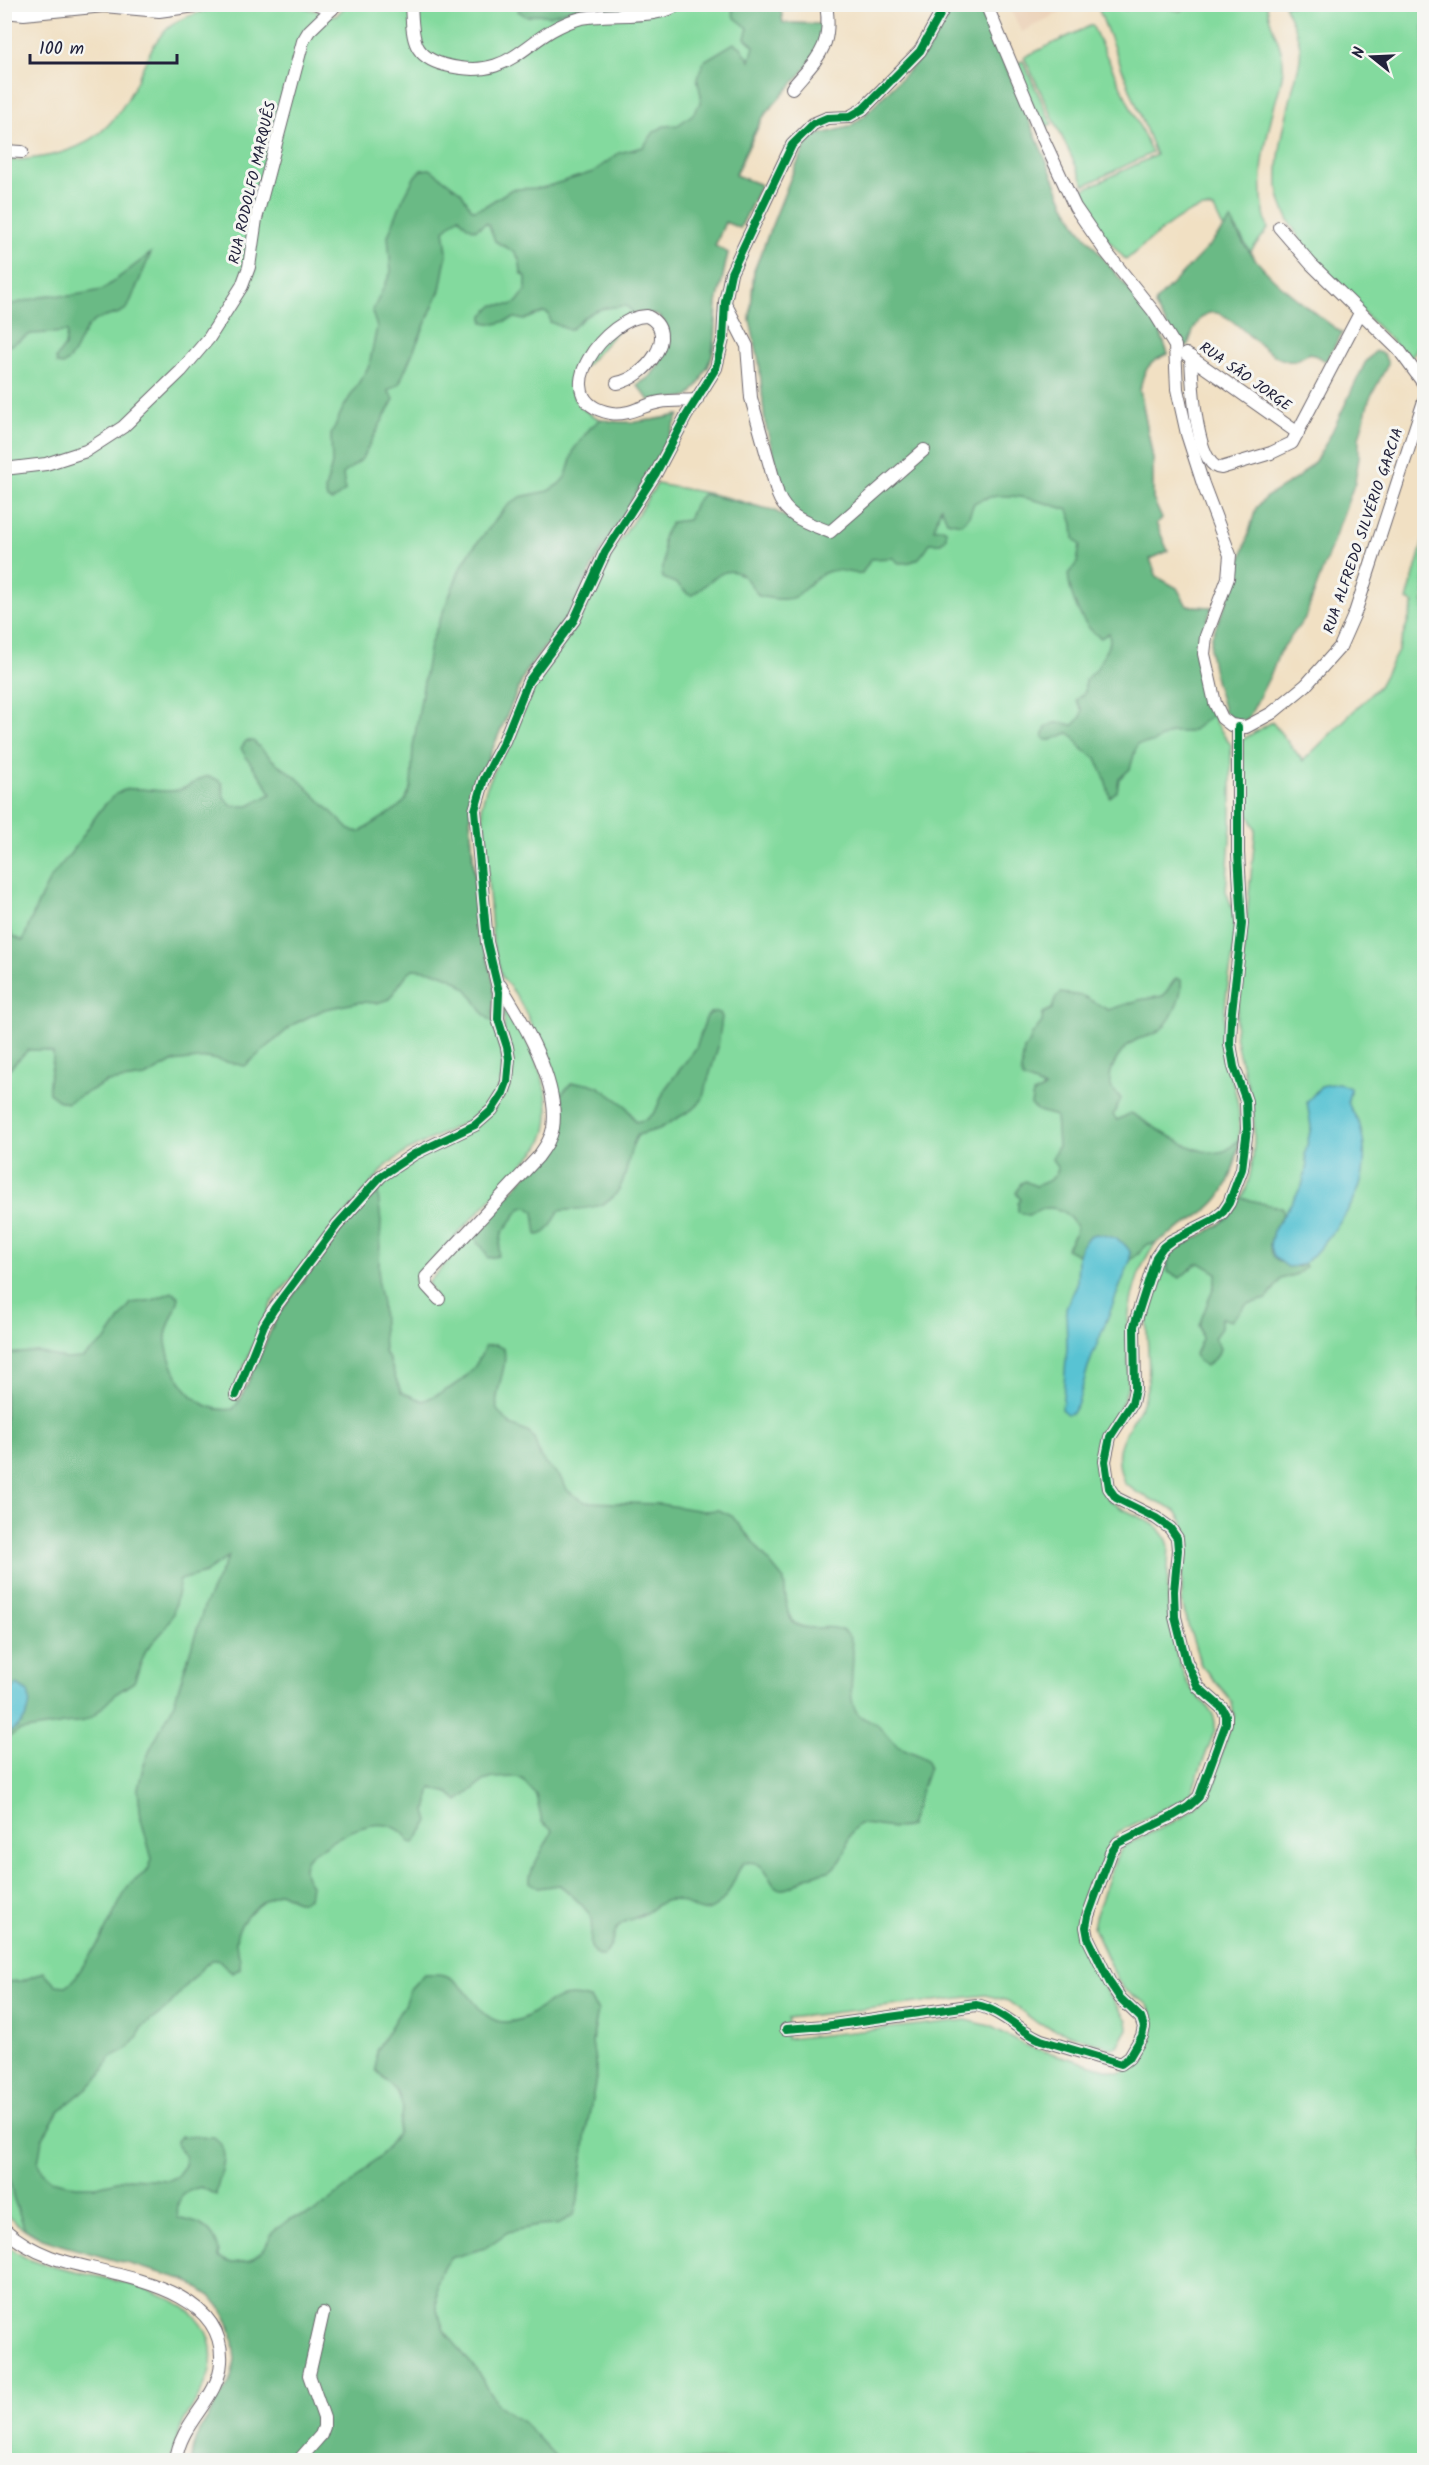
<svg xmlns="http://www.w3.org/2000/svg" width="1429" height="2465" font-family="Kalam,sans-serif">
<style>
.built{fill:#ebd2b8}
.green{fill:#83da9e;stroke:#527e6c;stroke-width:1.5}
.forest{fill:#6aba85;stroke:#466e60;stroke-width:1.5}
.water{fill:#58c3d3;stroke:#3d7287;stroke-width:1.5}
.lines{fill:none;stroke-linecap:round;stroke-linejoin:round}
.minor-casing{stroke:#6a646b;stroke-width:14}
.minor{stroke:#fff;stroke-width:12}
.cycleway-casing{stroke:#f6f6f2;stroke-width:11}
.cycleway{stroke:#00873e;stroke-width:8}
.labels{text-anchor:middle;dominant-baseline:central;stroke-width:6;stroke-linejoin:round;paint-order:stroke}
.street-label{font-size:15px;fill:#22223b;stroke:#f6f6f2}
</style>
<rect width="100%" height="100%" fill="#f6f6f2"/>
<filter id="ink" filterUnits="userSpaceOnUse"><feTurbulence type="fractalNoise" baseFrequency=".0167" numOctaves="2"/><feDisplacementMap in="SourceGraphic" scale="12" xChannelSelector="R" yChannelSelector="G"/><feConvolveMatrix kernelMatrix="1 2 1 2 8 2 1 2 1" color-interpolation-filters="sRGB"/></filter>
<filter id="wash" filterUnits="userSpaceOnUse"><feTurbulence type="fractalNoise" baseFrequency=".008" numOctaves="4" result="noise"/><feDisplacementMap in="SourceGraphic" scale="24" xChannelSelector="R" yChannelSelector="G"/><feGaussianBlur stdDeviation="1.35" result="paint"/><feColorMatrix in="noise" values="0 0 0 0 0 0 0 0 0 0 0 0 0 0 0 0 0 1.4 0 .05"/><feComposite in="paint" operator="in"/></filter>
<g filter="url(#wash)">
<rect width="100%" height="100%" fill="#f1e0c3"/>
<path class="built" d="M1058,4L1062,11L1022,32L1011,11L1017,8L1015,5Z"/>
<g class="green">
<path d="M347,4H780L783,23L823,24L808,65L763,117L735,175L761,185L740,228L725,222L715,246L728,253L717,303L715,346L708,368L637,385C641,382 646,380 649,377C663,365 680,321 653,314C647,312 640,313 634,313L577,375L574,397C596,435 644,421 679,415L663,449L596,559L570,614L526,671L486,764L470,817L477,903L493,1022L502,1052L503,1075L499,1087L487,1107L477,1116L409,1150L387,1165L272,1302L231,1397L240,1400L277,1317L359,1204L393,1170L439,1145L506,1095L503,994C524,1036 567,1102 539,1147L415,1280L438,1303L428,1283L553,1146L559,1129L561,1117L552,1075L543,1051L527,1015L514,992L502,977L493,943L482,805L486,789L532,687L582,616L614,550L657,484C704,492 754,500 796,523L765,422L759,361L750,320L754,271L793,172L808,141L814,136L849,127L864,116L926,53L953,5H980L1064,203L1078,227L1161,333L1168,354C1149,361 1143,370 1140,390L1153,459V499L1162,519L1156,523L1168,551L1150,559L1157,577L1177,588L1187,606L1212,607L1198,644L1196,657L1215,722L1231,745V826L1226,891L1235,916L1237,929C1232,966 1222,1005 1224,1042C1225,1059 1231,1074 1235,1091C1241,1112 1241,1142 1235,1163C1226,1198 1208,1212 1178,1229C1170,1234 1160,1238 1155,1244C1137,1267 1128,1306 1127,1335C1127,1352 1131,1372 1127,1389C1118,1425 1093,1433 1098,1478C1102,1518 1160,1509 1169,1546C1166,1593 1166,1635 1186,1680C1194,1699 1218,1706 1215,1730L1192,1791L1181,1801L1118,1832L1109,1845L1087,1901L1082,1916L1084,1941L1109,1995L1127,2020L1128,2029L1118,2046L1109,2047L1039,2024L1008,2001L986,1995L788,2018L786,2039L966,2020L990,2026L1027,2046L1119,2073C1142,2068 1161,2031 1150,2009C1145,1998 1132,1998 1125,1990C1116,1981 1099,1941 1093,1928L1095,1917L1116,1858L1122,1847L1183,1817L1203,1800L1213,1779L1234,1716L1232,1703L1226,1694L1201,1665L1186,1619L1182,1601V1579L1186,1538L1183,1522L1176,1511L1138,1493L1124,1483C1108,1440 1131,1433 1144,1398C1153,1374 1146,1347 1147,1321C1147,1302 1155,1273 1167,1257C1174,1248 1185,1244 1194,1240C1218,1228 1238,1212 1247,1186C1255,1161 1256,1125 1251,1100C1247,1077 1237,1056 1235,1033L1255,835V828L1244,805L1240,741L1272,722L1303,761L1379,686L1398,651L1414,603L1407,600L1424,538V2460H191C193,2421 234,2398 235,2358C235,2336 228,2311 211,2296C174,2264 90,2256 43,2239C29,2234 17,2223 5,2215V161C72,157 110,143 138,78C147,59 154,38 172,25C196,7 262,0 292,5C307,7 321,13 336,16Z"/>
<path d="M1097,5H1116L1126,10L1134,5H1164L1168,8L1180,11L1191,5H1267C1268,25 1282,42 1283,62C1284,77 1278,93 1274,107C1264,147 1255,188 1268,229L1250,252L1231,220L1224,230L1214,209C1190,200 1145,245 1126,260L1095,225L1078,192L1156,155Z"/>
<path d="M1284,5H1424V346H1419L1410,359C1372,320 1282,241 1278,187C1276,155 1286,119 1293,88C1296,74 1302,61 1300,47C1298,32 1290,18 1284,5Z"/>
<path d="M1092,25L1152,153L1085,185L1024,57Z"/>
<path d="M1023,61L1052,124L1043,128L1013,65Z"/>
<path d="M4,2244C12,2249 20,2255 28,2259C79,2281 221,2279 211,2364C208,2386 194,2402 184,2421C178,2434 174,2447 171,2460H5Z"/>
</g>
<g class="forest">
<path d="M520,5L605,4V5L603,9L576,8L549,16L538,14L527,17L518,11Z"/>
<path d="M731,5H780L783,23L823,24C824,61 785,88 764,116C752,132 744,156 735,175L761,185L740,228L725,222L715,246L728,253L717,303L712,355L700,382L689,397L649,400L637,385C641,382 646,380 649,377C663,365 680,321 653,314C647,312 640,313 634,313L626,306C613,307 599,307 588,315C580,319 578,326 569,330L550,322L549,314L544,312L524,320L515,318L496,324L483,322V315L494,305H511L517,302L526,290V277L521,273C520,249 512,252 495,241L489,225L486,223L475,230L467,226L459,217L444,230L447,252L440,290L399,384L388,391L394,399L361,460L343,474L345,491L332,501L327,499L325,490L332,464L331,435L343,408L369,366L377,327L372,312L391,272L388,236L402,201L415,176L421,170L430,169L461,192L471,208L475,210L485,206L512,189L542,188L593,172L619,153L643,147L654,132L664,126L678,125L693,114L700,103L701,95L697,78L704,61L734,43L741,47L750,61L754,46L745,38L748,28L734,17Z"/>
<path d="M953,5H980L1064,203L1078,227L1156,323L1168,354C1149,361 1143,370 1140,390L1153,459V499L1162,519L1156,523L1168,551L1150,559L1157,577L1177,588L1187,606L1212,607L1198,644L1196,657L1212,715L1190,732H1172L1152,743L1137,744L1130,769L1119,779L1117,791L1110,797L1105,779L1096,758L1081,748L1074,737L1068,733L1051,740H1046L1043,737L1046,727C1057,720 1062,723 1074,725L1081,717L1082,710L1076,700L1085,692V680L1096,670L1110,642L1109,633L1101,638C1081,627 1070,595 1068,574L1077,563L1080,545L1074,539L1073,524L1068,510C1040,501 1002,487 974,503L969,516L961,524L947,521L941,507L934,529L943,528L946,530V538L941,543H930C920,559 918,563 899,563L893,558L871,559L862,573C851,575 840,568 830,571C815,575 808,588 796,596C788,602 768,598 759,596C753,589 748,578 740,574C722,563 706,587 692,595L688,594L677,584L663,578C660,571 664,567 664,559C665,538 657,544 672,522L688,520L695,503L703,494L773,510L796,523L786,503L765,422L759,361L750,320L754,271L793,172L808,141L814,136L849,127L864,116L926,53Z"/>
<path d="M1231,220C1253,271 1299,301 1342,333L1326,361L1310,353C1302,356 1296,363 1288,361C1249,353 1210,266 1188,346L1180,347L1155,306L1156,301L1208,247Z"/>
<path d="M151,253L128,307C119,317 104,314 93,322C78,334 79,354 63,365L57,364L56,358L65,346L67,332L31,334L5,348V306L49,295L70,296L102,290Z"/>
<path d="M1375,351L1384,354L1388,364L1369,400L1359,438V457L1355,482L1305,618L1279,653L1272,672L1248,719L1239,721L1228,716L1224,711L1215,680L1210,650L1212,636L1234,584L1256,508L1266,497L1299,477L1315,461L1328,440L1365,363Z"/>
<path d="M679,415L663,449L596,559L570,614L526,671L476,787L470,817L473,864L484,946L494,983L493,1022C480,1013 481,1008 472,996C459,977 436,970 413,969L407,974L389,999L377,1003L361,1002L325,1009L294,1024L245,1066L207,1058L172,1062L145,1077L107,1082L67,1103L58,1100L49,1093C47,1078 54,1067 53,1053L43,1050H28L5,1073L4,901L7,924L13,936L23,941C31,919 39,898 51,878C57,868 67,859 74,849C86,833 106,792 128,789C145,787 161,794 178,790C198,786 201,767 222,783L224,798L233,806H249L271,794C264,777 249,765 241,748L246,741H253L275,762L295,776L350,830L360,832L393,811L405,801L411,787L413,747L430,645L460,569L470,552L506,507L520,497L548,491L559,484L566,476L574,449L590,428L601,419C628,426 653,420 679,415Z"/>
<path d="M1176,978L1181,980C1183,997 1171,1024 1156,1033C1151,1036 1144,1037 1138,1039C1123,1046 1108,1067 1110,1084C1111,1090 1118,1093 1121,1099L1113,1115L1117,1120L1131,1113C1153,1125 1198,1160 1224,1151C1230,1149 1234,1143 1239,1139C1229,1209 1208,1208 1156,1243L1148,1244L1130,1261V1252L1082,1245L1078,1255L1066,1249L1075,1234L1076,1227C1069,1213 1057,1205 1042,1209C1036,1210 1034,1214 1028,1215L1018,1212V1203L1021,1200L1016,1193L1021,1183L1025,1181L1036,1186C1046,1182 1054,1180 1058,1169L1052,1159L1058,1146L1056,1116L1039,1111L1031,1105L1033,1094L1045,1088L1023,1079L1021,1072L1024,1049L1030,1042L1031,1036L1042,1022L1043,1013L1052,1009L1056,997L1061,993L1083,996L1108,1010L1139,1000L1163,996Z"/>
<path d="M716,1012L720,1013L722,1017L718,1047L702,1100L695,1108L659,1129L638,1135C631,1144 630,1156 627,1167C617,1212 595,1206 559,1211C553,1221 550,1234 537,1235L534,1212L528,1207L521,1208L502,1233L498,1256L488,1258L482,1247L477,1243L478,1228L553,1146C560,1130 562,1115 558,1097L572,1083H588L599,1087L626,1106L636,1122L647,1119L655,1112L665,1089L696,1048L706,1018L710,1013Z"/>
<path d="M377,1185L381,1222L378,1284L382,1304L384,1352L389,1359L401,1392L423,1401C455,1387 473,1379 485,1346L496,1345L504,1349C508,1370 494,1388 497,1410L511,1425L529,1433L534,1438L540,1457L560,1477L568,1491L585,1502L660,1504L703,1511L719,1510L732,1516L784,1580L787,1608L792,1622C812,1635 828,1621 845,1632C863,1645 843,1690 856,1711C861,1720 871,1720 879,1726C886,1733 890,1740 898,1746C908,1752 918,1753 927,1760L929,1767L909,1826C896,1831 875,1824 859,1824C844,1836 850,1846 841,1860C839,1863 834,1868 831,1870C824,1873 815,1873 809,1876C801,1880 793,1888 784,1889C766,1892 772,1857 743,1863C734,1876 732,1892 720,1903C697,1925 689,1894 665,1901C657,1903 650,1912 642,1915C636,1918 630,1919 624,1922C611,1929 615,1947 603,1956H598C583,1945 596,1931 590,1916C588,1910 565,1888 559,1885L538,1888L530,1882C528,1870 547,1845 552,1830L542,1822L536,1795L522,1779L517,1777L493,1778L484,1781L458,1801L449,1793L431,1788L426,1811L429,1822L414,1843L410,1842C391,1810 350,1829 326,1845C318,1850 308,1854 305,1863C302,1872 306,1879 311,1885L309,1898C296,1907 291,1895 279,1892C261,1901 237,1919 236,1941C236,1953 242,1956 240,1969L232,1973L219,1960H212L203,1967L166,2009L141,2028L138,2037L129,2048L111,2057L98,2079L58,2112L42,2139L38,2163L42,2172L51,2180L76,2186H97L128,2178L169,2180L177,2176L185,2165V2156L177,2146V2141L181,2136L214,2137C234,2152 218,2176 216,2195L201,2187C183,2191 175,2199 178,2218C186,2221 195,2221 201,2225C213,2232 220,2245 219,2258L232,2263L248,2261L263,2251L273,2231L291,2219L315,2212L352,2183L386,2149L397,2134L403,2108L398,2093L376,2070V2051L404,2005L410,1989L424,1974C433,1974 443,1973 451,1978C470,1988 479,2021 504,2022C537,2024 547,1985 590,1999L598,2011L592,2042L597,2074L586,2131L578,2200L574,2215L556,2225L538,2226L508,2232L485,2248L451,2258L443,2267L437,2284V2310L444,2330L477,2371L498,2405L525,2424L559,2460H191L196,2437L230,2382L235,2360L231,2326L220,2307L211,2296L186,2280L61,2245L40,2238L25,2229L13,2197L5,2153L4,1982L22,1981L44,1972L56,1985L66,1986L73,1981L101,1939L128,1886L148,1870L152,1859L141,1819L138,1789L143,1767L152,1745L173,1706L205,1604L228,1557L205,1573L180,1580L173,1614L164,1630L146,1650L134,1682L117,1693L92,1717L84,1721L19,1731L5,1740V1354L37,1352L66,1359L82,1358L106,1340L131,1303L153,1300L172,1292L179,1297C177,1310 168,1322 166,1336C165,1343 168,1352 170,1359C179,1387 201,1414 233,1409L240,1400L277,1317L359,1204Z"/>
<path d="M1241,1198L1282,1208L1283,1214C1277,1224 1262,1248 1276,1259C1281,1263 1292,1265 1299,1267L1305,1264L1306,1267L1297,1274L1281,1279L1267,1299L1247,1304L1231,1321L1221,1318V1328L1214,1338L1220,1348L1218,1355L1206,1366L1198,1361L1195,1354L1202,1339L1199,1325L1214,1286L1217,1273L1200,1263L1195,1265L1180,1278L1168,1272V1260L1173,1251L1218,1226L1230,1216Z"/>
</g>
<g class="water">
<path d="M1338,1083L1350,1088C1351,1094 1348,1096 1348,1101C1349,1109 1358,1118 1360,1126C1373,1173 1356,1204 1327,1239C1315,1253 1307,1267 1288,1267L1273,1256L1270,1244L1273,1231L1302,1186L1307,1165L1305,1154L1311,1127L1307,1102L1321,1086Z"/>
<path d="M1095,1234C1108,1235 1124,1239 1130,1252V1261L1088,1367L1078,1403L1072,1413L1067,1414L1062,1410L1067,1347L1066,1308L1077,1284L1078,1257L1082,1245L1089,1236Z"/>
<path d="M17,1685L28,1692C34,1711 23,1727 5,1734V1693Z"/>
</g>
</g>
<g filter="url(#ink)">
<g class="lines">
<defs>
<g id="minor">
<path d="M317,4L332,9"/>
<path d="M411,4C413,35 410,56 445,65C514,83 523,35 578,19C603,12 661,20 678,4"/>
<path d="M986,4L1040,132L1075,207L1106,252L1154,312L1175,346L1177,389L1187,434L1203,484L1230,555L1228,578L1206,636L1204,654L1215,703L1222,718L1231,725L1246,727L1272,713L1306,685L1340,647L1355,613L1424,401"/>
<path d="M4,12L24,14L104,6L159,11L210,4"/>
<path d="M792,88C818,57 833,48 826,4"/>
<path d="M4,151L22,152"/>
<path d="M1279,227L1311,264L1399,350L1424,384"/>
<path d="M725,303L747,346L751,398L778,495C787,518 808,523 830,532L924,450"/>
<path d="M1186,354L1298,433"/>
<path d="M1191,357C1192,378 1195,467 1221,468L1271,453L1292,443L1360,313"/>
<path d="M617,383C644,379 682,334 647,316C608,315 542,400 611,413C628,416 643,405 660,402C672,400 684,401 697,400"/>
<path d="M4,469L46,464L86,451L123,427L181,371L209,338L242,286L249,267L256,219L303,41L309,31L337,4"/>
<path d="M439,1299L427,1286L426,1277L538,1157C545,1147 551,1139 553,1128C560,1083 523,1021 500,985"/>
<path d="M236,1395L264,1325L274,1309L337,1225L381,1176L414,1154L475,1125L492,1110L503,1093L507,1082L509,1059L507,1047L498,1019L499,992L487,942L475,810L484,779L504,741L528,682L574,620L605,552L656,473L686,416L716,368L723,339L725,302L731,273L792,145L813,124L827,118L849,117L863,109L920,51L946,4"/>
<path d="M786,2029L825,2026L976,2005C1002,2010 1018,2030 1041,2040L1121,2064L1129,2058L1142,2036L1144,2027L1141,2018L1120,1998L1110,1983L1088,1938L1086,1927L1088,1916L1111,1853L1118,1843L1173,1816L1188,1807L1199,1797L1226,1723V1715L1222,1708L1198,1687L1186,1661L1175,1617L1174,1591L1178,1550L1177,1538L1170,1528L1156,1518L1116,1498L1109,1488L1105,1461L1110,1437L1132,1403L1135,1389L1134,1326L1156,1257L1163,1247L1171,1241L1213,1220L1223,1212L1229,1203L1242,1169L1247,1129L1246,1101L1234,1067L1230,1044L1231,1020L1242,924L1238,853V727"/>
<path d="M4,2229C17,2241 35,2251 51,2257C103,2276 226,2282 221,2362C219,2399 180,2422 176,2460"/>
<path d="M299,2460L321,2435L324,2427V2418L309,2375L323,2313"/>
</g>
</defs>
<use href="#minor" class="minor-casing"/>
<use href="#minor" class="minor"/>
<defs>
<g id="cycleway">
<path d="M236,1395L264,1325L274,1309L337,1225L381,1176L414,1154L475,1125L492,1110L503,1093L507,1082L509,1059L507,1047L498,1019L499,992L487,942L475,810L484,779L504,741L528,682L574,620L605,552L656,473L686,416L716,368L723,339L725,302L731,273L792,145L813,124L827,118L849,117L863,109L920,51L946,4"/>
<path d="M786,2029L825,2026L976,2005C1002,2010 1018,2030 1041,2040L1121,2064L1129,2058L1142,2036L1144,2027L1141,2018L1120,1998L1110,1983L1088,1938L1086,1927L1088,1916L1111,1853L1118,1843L1173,1816L1188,1807L1199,1797L1226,1723V1715L1222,1708L1198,1687L1186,1661L1175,1617L1174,1591L1178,1550L1177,1538L1170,1528L1156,1518L1116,1498L1109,1488L1105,1461L1110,1437L1132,1403L1135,1389L1134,1326L1156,1257L1163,1247L1171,1241L1213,1220L1223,1212L1229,1203L1242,1169L1247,1129L1246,1101L1234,1067L1230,1044L1231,1020L1242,924L1238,853V727"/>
</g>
</defs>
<use href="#cycleway" class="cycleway-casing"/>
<use href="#cycleway" class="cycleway"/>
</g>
</g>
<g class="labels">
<g class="street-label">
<text transform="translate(253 183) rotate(-77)">RUA RODOLFO MARQUÊS</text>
<text transform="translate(1245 377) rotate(35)">RUA SÃO JORGE</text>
<text transform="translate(1364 531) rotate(-71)">RUA ALFREDO SILVÉRIO GARCIA</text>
</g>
</g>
<rect width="1429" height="2465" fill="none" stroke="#f6f6f2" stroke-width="24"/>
<g transform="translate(1372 57) rotate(288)" stroke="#f6f6f2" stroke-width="4.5" paint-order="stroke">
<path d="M0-4.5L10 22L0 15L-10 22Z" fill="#22223b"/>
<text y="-9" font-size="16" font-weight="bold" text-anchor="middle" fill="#22223b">N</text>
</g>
<path d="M30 54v9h147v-9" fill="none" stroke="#22223b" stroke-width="3"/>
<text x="39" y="54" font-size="18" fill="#22223b" stroke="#f6f6f2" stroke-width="4.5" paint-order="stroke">100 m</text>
</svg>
